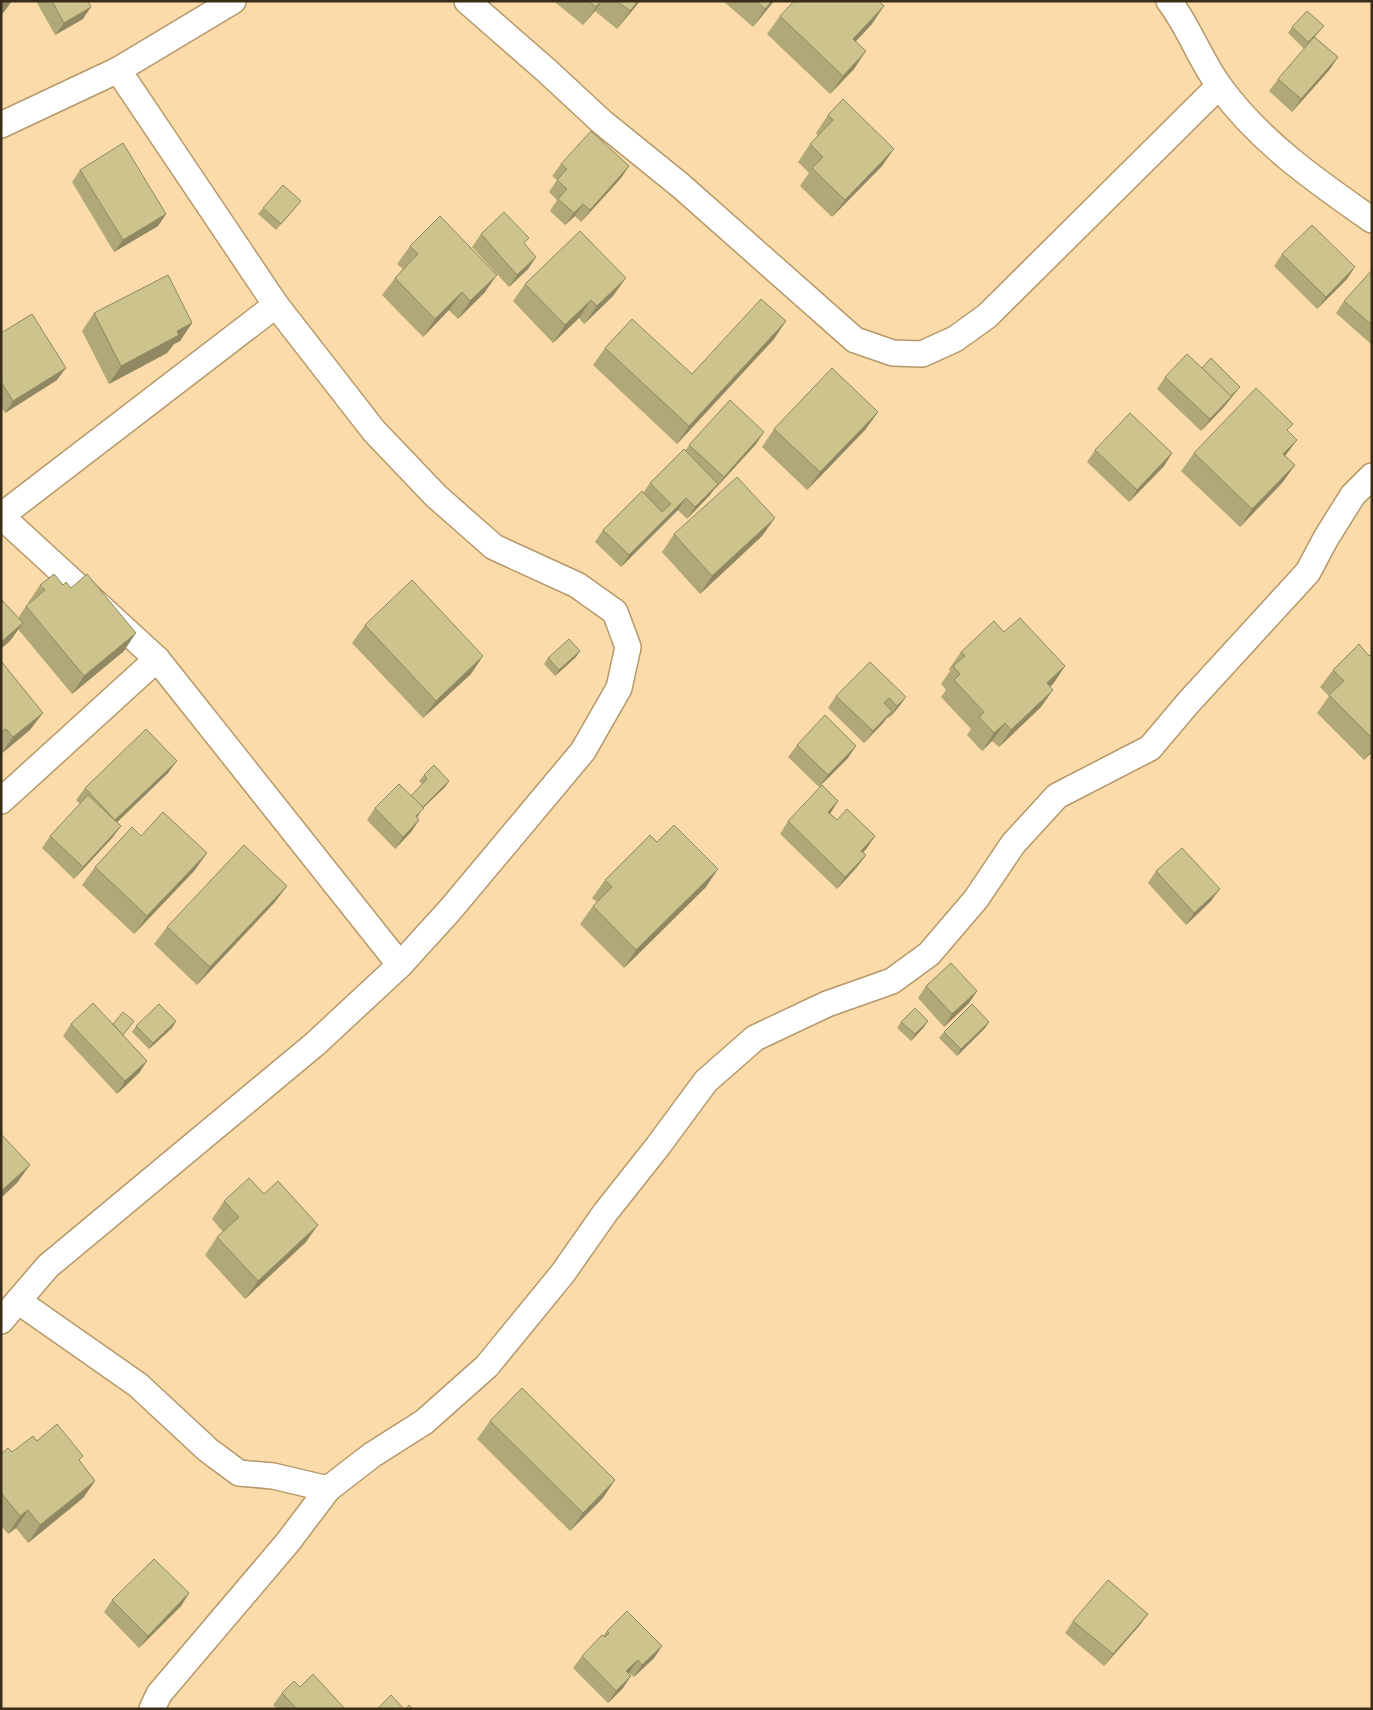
<svg xmlns="http://www.w3.org/2000/svg" width="1373" height="1710" font-family="Helvetica,sans-serif">
<style>
.lines{fill:none;stroke-linecap:round;stroke-linejoin:round}
.street-casing{stroke:#b59869;stroke-width:28}
.street{stroke:#fff;stroke-width:25}
.wall{fill:#b0a878}
.shaded-wall{fill:#908862}
.building{fill:#cdc38c;stroke:#908862}
</style>
<rect width="100%" height="100%" fill="#fbdbaa"/>
<g class="lines">
<defs>
<g id="street">
<path d="M467,1L547,71L602,122L681,186L855,340L893,353L922,354L955,339L987,316L1219,86"/>
<path d="M1169,1C1189,27 1200,60 1220,87C1260,142 1316,181 1372,220"/>
<path d="M1,125L118,70L233,1"/>
<path d="M1,516L157,659L400,965"/>
<path d="M1,516L276,305"/>
<path d="M1,801L157,659"/>
<path d="M18,1301L138,1385L208,1450L239,1473L273,1476L328,1489"/>
<path d="M1,1321L48,1266L315,1044L400,965L450,910L583,751L619,688L628,647L615,612L577,585L494,547L436,496L374,431L276,305L118,70"/>
<path d="M152,1709L159,1694L288,1542L328,1489L372,1455L424,1422L487,1366L563,1273L605,1213L658,1146L706,1081L755,1038L827,1004L892,981L929,954L976,899L1013,844L1057,796L1150,748L1188,703L1308,572L1326,538L1353,495L1372,476"/>
</g>
</defs>
<use href="#street" class="street-casing"/>
<use href="#street" class="street"/>
</g>
<g class="wall">
<path d="M36,1H88L83,19L55,35Z"/>
<path d="M557,1H640L617,29L595,11L583,25L556,3Z"/>
<path d="M723,1H774L753,27Z"/>
<path d="M780,16L872,24L856,41L854,69L830,94L767,34Z"/>
<path d="M1324,26L1315,37L1338,57L1330,69L1292,112L1269,91L1278,79L1304,49L1288,33L1292,27Z"/>
<path d="M828,115L882,166L832,217L800,186L809,173L798,162L810,144L818,136L816,133Z"/>
<path d="M561,164L629,166L621,178L581,222L575,216L565,225L550,211L557,200L549,192L557,180L552,176Z"/>
<path d="M80,170L166,214L158,226L114,252L72,182Z"/>
<path d="M301,201L296,207L276,230L258,214L263,208Z"/>
<path d="M481,234L536,257L528,269L509,287L472,247Z"/>
<path d="M410,246L485,292L458,319L449,310L423,337L382,295L395,278L403,269L397,264Z"/>
<path d="M1282,254L1347,279L1317,309L1274,266Z"/>
<path d="M1372,272V345L1336,313L1344,301Z"/>
<path d="M525,284L613,296L584,324L579,318L553,343L513,301Z"/>
<path d="M94,313L192,323L180,341L174,344L167,353L109,384L82,331Z"/>
<path d="M1,333L57,380L5,413L1,407Z"/>
<path d="M774,339L677,444L593,365L605,348L692,374Z"/>
<path d="M1202,368L1240,387L1223,408L1201,431L1157,389L1165,377Z"/>
<path d="M878,412L865,430L807,490L762,447L774,429Z"/>
<path d="M1288,431L1297,440L1285,456L1295,465L1282,483L1240,527L1181,471L1194,453Z"/>
<path d="M756,444L715,489V488L709,496L687,519L678,510L621,567L595,542L603,530L643,493L650,483L685,451L689,445Z"/>
<path d="M1095,450L1172,453L1164,466L1129,502L1087,462Z"/>
<path d="M674,534L762,536L700,594L662,552Z"/>
<path d="M40,585H63L124,651L72,694L18,629L10,641L18,618L26,606L29,604L28,603Z"/>
<path d="M365,625L471,674L423,718L352,643Z"/>
<path d="M1004,632L1065,666L1053,684L1050,686L1041,707L999,747L992,741L982,751L967,735L971,729L941,697L946,690L941,684L950,671L949,669L961,652Z"/>
<path d="M1372,653V752L1364,760L1317,713L1329,696L1320,687L1333,670L1369,656Z"/>
<path d="M576,657L555,676L544,664L548,658Z"/>
<path d="M1,661L30,730L1,754Z"/>
<path d="M836,696L906,697L897,709L889,718L888,717L883,723L864,743L828,708Z"/>
<path d="M797,745L848,758L819,787L788,757Z"/>
<path d="M168,773L117,822L121,826L112,838L74,879L42,848L50,836L80,804L76,800L85,788Z"/>
<path d="M424,775L449,781L445,787L423,808L417,818L419,820L411,832L395,849L367,820L375,808L411,796L422,784L419,781Z"/>
<path d="M838,801L830,813L837,820L875,836L863,853L866,855L857,867L837,889L780,834L788,821Z"/>
<path d="M141,836L207,853L194,871L134,934L82,885L95,867Z"/>
<path d="M1156,871L1211,901L1186,925L1148,883Z"/>
<path d="M605,880L706,887L624,968L580,924L593,906L597,902L592,898Z"/>
<path d="M287,886L274,903L197,985L154,944L167,927Z"/>
<path d="M926,986L977,991L969,1003L944,1027L918,998Z"/>
<path d="M134,1021L123,1035L147,1061L139,1073L117,1094L63,1036L71,1024H113Z"/>
<path d="M176,1021L172,1028L149,1049L132,1032L136,1026Z"/>
<path d="M901,1022L924,1027L911,1041L897,1028Z"/>
<path d="M989,1022L985,1028L957,1056L939,1038L944,1032Z"/>
<path d="M224,1201L306,1242L245,1299L205,1255L217,1237L223,1232L212,1219Z"/>
<path d="M490,1421L603,1498L570,1531L477,1439Z"/>
<path d="M37,1441L80,1461L95,1481L83,1498L28,1543L16,1528L8,1534L1,1526V1454L12,1452Z"/>
<path d="M189,1593L181,1606L139,1648L104,1612L112,1600Z"/>
<path d="M1148,1614L1139,1626L1104,1666L1065,1633L1073,1621Z"/>
<path d="M607,1631L662,1646L654,1658L634,1677L629,1673H628L623,1688L608,1703L573,1668L582,1656L603,1636Z"/>
<path d="M300,1687L345,1709H277L273,1705L282,1693Z"/>
</g>
<g class="shaded-wall">
<path d="M4,1H12L4,12L1,14V3Z"/>
<path d="M601,1H602L595,11L583,25Z"/>
<path d="M638,1H640L617,29L630,11Z"/>
<path d="M772,1H774L753,27L765,9Z"/>
<path d="M884,6L872,24L841,57L853,39Z"/>
<path d="M91,7L83,19L55,35L64,23Z"/>
<path d="M866,51L854,69L830,94L843,76Z"/>
<path d="M1338,57L1330,69L1292,112L1301,99Z"/>
<path d="M894,149L882,166L832,217L845,200Z"/>
<path d="M629,166L621,178L581,222L590,210Z"/>
<path d="M583,204L575,216L565,225L574,213Z"/>
<path d="M166,214L158,226L114,252L123,240Z"/>
<path d="M536,257L528,269L509,287L517,275Z"/>
<path d="M1355,267L1347,279L1317,309L1326,297Z"/>
<path d="M497,275L485,292L458,319L470,301Z"/>
<path d="M626,278L613,296L584,324L597,306Z"/>
<path d="M462,292L449,310L423,337L435,319Z"/>
<path d="M591,300L579,318L553,343L565,325Z"/>
<path d="M786,321L774,339L677,444L689,426Z"/>
<path d="M192,323L180,341L174,344L167,353L109,384L121,366L177,331Z"/>
<path d="M66,368L57,380L5,413L13,401Z"/>
<path d="M1240,387L1223,408L1201,431L1210,419Z"/>
<path d="M878,412L865,430L807,490L820,472Z"/>
<path d="M764,432L756,444L715,489L724,477Z"/>
<path d="M1297,440L1284,457L1283,454Z"/>
<path d="M1172,453L1164,466L1129,502L1137,490Z"/>
<path d="M1295,465L1282,483L1240,527L1252,509Z"/>
<path d="M718,484L709,496L687,519L695,507Z"/>
<path d="M686,498L678,510L621,567L629,555Z"/>
<path d="M775,518L762,536L700,594L712,576Z"/>
<path d="M23,623L10,641L1,649V642Z"/>
<path d="M136,633L124,651L72,694L84,676Z"/>
<path d="M580,651L576,657L555,676L559,670Z"/>
<path d="M483,656L471,674L423,718L436,701Z"/>
<path d="M1065,666L1053,684L1034,701L1047,683Z"/>
<path d="M1053,690L1041,707L999,747L1011,730Z"/>
<path d="M906,697L897,709L889,718L897,706Z"/>
<path d="M892,711L883,723L864,743L873,731Z"/>
<path d="M43,713L30,730L1,754L13,737Z"/>
<path d="M1005,723L992,741L982,751L994,733Z"/>
<path d="M856,746L848,758L819,787L828,775Z"/>
<path d="M1372,749V752L1364,760Z"/>
<path d="M177,761L168,773L107,832L115,820Z"/>
<path d="M449,781L445,787L423,808L415,820L407,828L419,811Z"/>
<path d="M838,801L830,814L828,812Z"/>
<path d="M419,820L411,832L395,849L403,837Z"/>
<path d="M121,826L112,838L74,879L83,867Z"/>
<path d="M875,836L867,848L853,863L861,851Z"/>
<path d="M207,853L194,871L134,934L147,916Z"/>
<path d="M866,855L857,867L837,889L845,877Z"/>
<path d="M718,869L706,887L624,968L636,950Z"/>
<path d="M287,886L274,903L197,985L210,967Z"/>
<path d="M1220,889L1211,901L1186,925L1194,913Z"/>
<path d="M977,991L969,1003L944,1027L952,1014Z"/>
<path d="M176,1021L172,1028L149,1049L153,1043Z"/>
<path d="M928,1021L924,1027L911,1041L915,1034Z"/>
<path d="M989,1022L985,1028L957,1056L961,1049Z"/>
<path d="M147,1061L139,1073L117,1094L125,1081Z"/>
<path d="M30,1165L17,1183L1,1198V1191Z"/>
<path d="M318,1225L306,1242L245,1299L258,1281Z"/>
<path d="M615,1480L603,1498L570,1531L583,1513Z"/>
<path d="M95,1481L83,1498L28,1543L40,1525Z"/>
<path d="M28,1510L16,1528L8,1534L20,1516Z"/>
<path d="M189,1593L181,1606L139,1648L148,1636Z"/>
<path d="M1148,1614L1139,1626L1104,1666L1113,1654Z"/>
<path d="M662,1646L654,1658L634,1677L642,1665Z"/>
<path d="M638,1660L629,1673L618,1683L626,1671Z"/>
<path d="M631,1676L623,1688L608,1703L616,1691Z"/>
</g>
<g class="building">
<path d="M52,1H88L91,7L64,23Z"/>
<path d="M588,1H601L596,7Z"/>
<path d="M617,1H638L630,11Z"/>
<path d="M756,1H772L765,9Z"/>
<path d="M794,1H879L884,6L853,39L866,51L843,76L780,16Z"/>
<path d="M1307,11L1324,26L1308,42L1292,27Z"/>
<path d="M1314,37L1338,57L1301,99L1278,79Z"/>
<path d="M843,99L894,149L845,200L812,168L823,157L810,144L833,120L828,115Z"/>
<path d="M591,131L629,166L590,210L583,204L574,213L558,199L567,189L557,180L567,169L561,164Z"/>
<path d="M123,143L166,214L123,240L80,170Z"/>
<path d="M283,185L301,201L281,224L263,208Z"/>
<path d="M504,212L529,238L524,243L536,257L517,275L481,234Z"/>
<path d="M440,216L497,275L470,301L462,292L435,319L395,278L418,254L410,246Z"/>
<path d="M1312,225L1355,267L1326,297L1282,254Z"/>
<path d="M580,231L626,278L597,306L591,300L565,325L525,284Z"/>
<path d="M1371,271L1372,272V325L1344,301Z"/>
<path d="M168,275L192,323L177,331L179,335L121,366L94,313Z"/>
<path d="M761,299L786,321L689,426L605,348L632,319L692,374Z"/>
<path d="M32,314L66,368L13,401L1,382V333Z"/>
<path d="M1187,354L1232,396L1210,419L1165,377Z"/>
<path d="M1211,358L1240,387L1231,396L1202,368Z"/>
<path d="M832,368L878,412L820,472L774,429Z"/>
<path d="M1256,388L1293,424L1287,430L1297,440L1283,454L1295,465L1252,509L1194,453Z"/>
<path d="M730,400L764,432L724,477L689,445Z"/>
<path d="M1130,413L1172,453L1137,490L1095,450Z"/>
<path d="M684,449L718,484L695,507L686,498L629,555L603,530L642,491L662,512L671,504L650,483Z"/>
<path d="M737,477L775,518L712,576L674,534Z"/>
<path d="M54,574L63,585L66,582L71,588L87,574L136,633L84,676L26,606L45,590L40,585Z"/>
<path d="M412,580L483,656L436,701L365,625Z"/>
<path d="M1,599L23,623L1,642Z"/>
<path d="M1020,618L1065,666L1047,683L1053,690L1011,730L1005,723L994,733L979,717L984,712L954,680L960,674L953,666L965,656L961,652L994,621L1004,632Z"/>
<path d="M569,639L580,651L559,670L548,658Z"/>
<path d="M1359,644L1369,656L1372,653V738L1329,695L1344,681L1333,670Z"/>
<path d="M1,661L43,713L13,737L6,729L1,732Z"/>
<path d="M870,662L906,697L897,706L889,698L884,703L892,711L873,731L836,696Z"/>
<path d="M825,715L856,746L828,775L797,745Z"/>
<path d="M146,729L177,761L115,820L85,788Z"/>
<path d="M434,765L449,781L423,807L411,796L427,779L424,775Z"/>
<path d="M399,784L424,808L416,816L419,820L403,837L375,808Z"/>
<path d="M822,785L838,801L828,812L837,820L847,809L875,836L861,851L866,855L845,877L788,821Z"/>
<path d="M88,795L121,826L83,867L50,836Z"/>
<path d="M163,812L207,853L147,916L95,867L132,827L141,836Z"/>
<path d="M674,825L718,869L636,950L593,906L612,887L605,880L650,835L657,842Z"/>
<path d="M244,845L287,886L210,967L167,927Z"/>
<path d="M1182,848L1220,889L1194,913L1156,871Z"/>
<path d="M951,963L977,991L952,1014L926,986Z"/>
<path d="M93,1003L147,1061L125,1081L71,1024Z"/>
<path d="M159,1004L176,1021L153,1043L136,1026Z"/>
<path d="M972,1004L989,1022L961,1049L944,1032Z"/>
<path d="M915,1008L928,1021L915,1034L901,1022Z"/>
<path d="M123,1012L134,1021L123,1035L113,1024Z"/>
<path d="M1,1134L30,1165L1,1191Z"/>
<path d="M249,1178L264,1194L278,1181L318,1225L258,1281L217,1237L239,1217L224,1201Z"/>
<path d="M522,1388L615,1480L583,1513L490,1421Z"/>
<path d="M57,1424L83,1456L79,1460L95,1481L40,1525L28,1510L20,1516L1,1493V1454L8,1448L12,1452L33,1436L37,1441Z"/>
<path d="M154,1559L189,1593L148,1636L112,1600Z"/>
<path d="M1108,1580L1148,1614L1113,1654L1073,1621Z"/>
<path d="M627,1611L662,1646L642,1665L638,1660L626,1671L631,1676L616,1691L582,1656L602,1635L605,1637L609,1633L607,1631Z"/>
<path d="M313,1674L345,1709H297L282,1693L294,1681L300,1687Z"/>
<path d="M391,1695L404,1709H377Z"/>
<path d="M409,1705L413,1709H406Z"/>
</g>
<rect width="1373" height="1710" fill="none" stroke="#392d19" stroke-width="5"/>
</svg>
